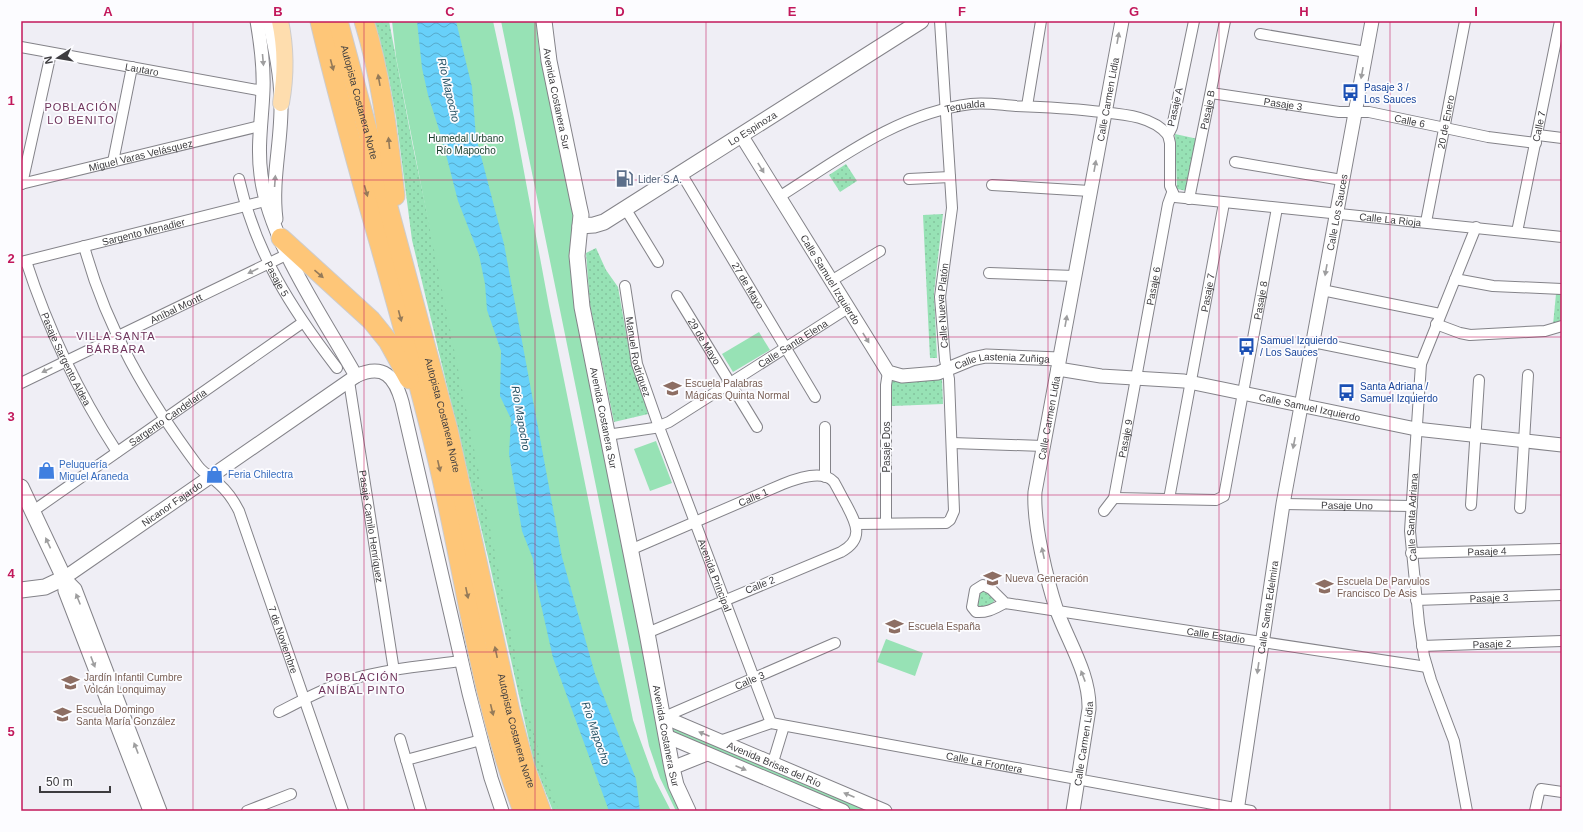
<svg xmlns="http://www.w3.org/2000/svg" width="1583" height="832" font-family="Arial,sans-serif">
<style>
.grass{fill:url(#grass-dots)}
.park{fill:#97e2b5}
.water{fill:url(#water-waves)}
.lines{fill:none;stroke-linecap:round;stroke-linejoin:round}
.minor-casing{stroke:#848389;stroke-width:12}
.tertiary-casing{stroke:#848389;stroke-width:15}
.secondary-casing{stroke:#848389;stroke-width:17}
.primary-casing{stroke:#cdcccd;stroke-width:18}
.motorway-casing{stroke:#cdcccd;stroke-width:21}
.minor{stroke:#fff;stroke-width:10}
.tertiary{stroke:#fff;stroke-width:13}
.secondary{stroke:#fff;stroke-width:15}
.primary{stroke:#feddae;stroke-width:16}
.motorway{stroke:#fec678;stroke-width:19}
.oneway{fill:#9e9e9f}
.oneway2{fill:#947a59}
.grid{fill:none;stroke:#c2185b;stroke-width:1;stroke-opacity:0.55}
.labels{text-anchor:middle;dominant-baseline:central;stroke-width:3.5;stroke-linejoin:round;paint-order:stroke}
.street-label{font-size:10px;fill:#3d3c3f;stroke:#fcfcff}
.transit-label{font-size:10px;fill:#164399;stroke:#fcfcff;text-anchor:start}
.park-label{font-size:10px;fill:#183d29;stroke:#fcfcff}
.service-label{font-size:10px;fill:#4e5e75;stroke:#fcfcff;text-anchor:start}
.education-label{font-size:10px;fill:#785e54;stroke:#fcfcff;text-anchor:start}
.shop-label{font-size:10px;fill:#366cbe;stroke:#fcfcff;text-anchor:start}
.water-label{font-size:11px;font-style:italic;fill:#275365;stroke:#fcfcff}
.neighbourhood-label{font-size:11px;letter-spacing:1px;fill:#6e325a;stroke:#fcfcff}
.neatline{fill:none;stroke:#c2185b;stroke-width:1.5}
.grid-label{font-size:13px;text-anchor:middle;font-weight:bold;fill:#c2185b}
</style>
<defs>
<pattern id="grass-dots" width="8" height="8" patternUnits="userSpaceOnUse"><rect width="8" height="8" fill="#97e2b5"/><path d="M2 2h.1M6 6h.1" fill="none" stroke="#83c39d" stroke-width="1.8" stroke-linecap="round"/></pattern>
<pattern id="water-waves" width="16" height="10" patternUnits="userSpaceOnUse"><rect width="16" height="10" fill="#68d0f9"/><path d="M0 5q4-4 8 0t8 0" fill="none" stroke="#57aacb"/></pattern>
</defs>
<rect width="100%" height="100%" fill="#efeef5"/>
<g class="grass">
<path d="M372,21H389L413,147L456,349L571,811H553L534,763L488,557L412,240L396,117L389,79Z"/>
<path d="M1175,134L1198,139L1187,191L1177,189Z"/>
<path d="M846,164L857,181L840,192L829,175Z"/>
<path d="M943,214L934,293L937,358H930L923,215Z"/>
<path d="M596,248L606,270L618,287L628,344L648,414L614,422L590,305L586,253Z"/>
<path d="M1562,293V321L1553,325L1556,294Z"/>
<path d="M942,379L943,404L892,406L891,381Z"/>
<path d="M981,589H984L995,597L992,607L986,609L976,606L975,603Z"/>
</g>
<g class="park">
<path d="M392,21H493L514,118L549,306L633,720L654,778L671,811H559L548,784L525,702L422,190L396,57Z"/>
<path d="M501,21H536L540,58L553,101L575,212V234L683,811H676L674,807L660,778L649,746Z"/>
<path d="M759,332L770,350L733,372L722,354Z"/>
<path d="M656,441L672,483L650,491L634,449Z"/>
<path d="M886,639L923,653L915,676L877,662Z"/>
<path d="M675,728L869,811H849L672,734V730Z"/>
</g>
<path class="water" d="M417,21H456L472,87L476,137L504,244L562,557L595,674L636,779L640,811H609L553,658L535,578L533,559L522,531L509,454L511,419L500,396L501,351L487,310L485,284L479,255L458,201L442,139L428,95L422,68Z"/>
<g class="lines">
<defs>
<g id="minor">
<path id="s1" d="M1194,21L1172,127L1168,135L1170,143V186L1175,197L1562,237"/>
<path d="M1260,34L1366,52"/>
<path id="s2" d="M21,47L263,91"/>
<path id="s3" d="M1211,93L1339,112H1369L1488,137L1536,143"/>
<path d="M1027,106L1041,21"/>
<path d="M1538,135L1562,138"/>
<path d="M113,162L132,67"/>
<path d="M1235,162L1342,180"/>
<path id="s4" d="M681,173L815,397"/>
<path id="s5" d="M239,179C256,254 291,308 337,368"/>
<path d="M909,179L950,177"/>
<path id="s6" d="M21,184L260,126"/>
<path d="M22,184L51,53"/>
<path d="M992,185L1090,191"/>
<path id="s7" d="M779,197C839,159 898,113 971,104C986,102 1001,105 1016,106C1042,107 1067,108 1092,111C1117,114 1151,114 1168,135"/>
<path id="s8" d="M1189,199L1225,21"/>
<path d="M625,208L658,262"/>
<path id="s9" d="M1426,222L1465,21"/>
<path id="s10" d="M1517,232L1560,21"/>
<path id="s11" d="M84,246C106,328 148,399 198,466C204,474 212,477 219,484C227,491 234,501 239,511L343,811"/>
<path id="s12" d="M26,261C48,329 78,392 117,452"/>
<path id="s13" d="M21,262L265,201"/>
<path d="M989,273L1075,276"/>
<path d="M1455,279L1493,286L1562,289"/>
<path d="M831,281L880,251"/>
<path id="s14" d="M625,286L637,364L659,427L771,723"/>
<path d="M1322,290L1440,314"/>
<path id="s15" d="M677,296L757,427"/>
<path d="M1436,324L1460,333L1470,335L1545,331L1562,326"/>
<path d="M1313,342L1421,364"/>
<path id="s16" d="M349,381L394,671"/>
<path id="s17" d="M21,383L288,254"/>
<path d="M825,427V477"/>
<path id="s18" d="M607,435L654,428L669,422L848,308"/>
<path d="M952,443L1043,446"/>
<path id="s19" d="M1114,498L1216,500L1224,496L1277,208"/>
<path id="s20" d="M1169,499L1224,203"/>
<path id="s21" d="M1283,504L1412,506"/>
<path d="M1471,505L1479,380"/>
<path d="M1520,508L1528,375"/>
<path id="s22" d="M33,511L302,323"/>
<path id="s23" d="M1104,511L1114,498L1168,204L1172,193"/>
<path d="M886,523V385L888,372"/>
<path id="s24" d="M856,524L946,523L950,520L954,511L949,379L945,360L940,297L952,208L940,21"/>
<path id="s25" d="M630,550L783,484C795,479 823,469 834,482C838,489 842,497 846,504C856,523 865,539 841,552L647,633"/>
<path id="s26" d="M1411,553L1562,549"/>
<path id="s27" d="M1416,600L1562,595"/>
<path id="s28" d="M1005,603C995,608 988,613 976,612L972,607L975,590L983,585L991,589L1005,603L1427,667"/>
<path id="s29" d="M1422,646L1562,641"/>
<path d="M279,712C301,701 324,688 349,680C385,669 424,666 461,661"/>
<path id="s30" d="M664,717L835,643"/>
<path d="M400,739L421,811"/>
<path id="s31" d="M720,741L771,723L1251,811"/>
<path d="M406,760L481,740"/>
<path d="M773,762L784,726"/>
<path d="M247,811L291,794"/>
<path id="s32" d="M1467,811L1454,741L1431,680L1424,656L1419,623L1410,531L1421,364L1476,227"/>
<path d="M1535,811L1539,793L1541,789L1562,792"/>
</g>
<g id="tertiary">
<path d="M257,21C261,44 264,67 263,90C262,119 257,146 261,175C269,241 323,317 356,376"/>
<path d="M269,21C275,48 281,75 281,103C282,141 271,180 276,219"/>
<path id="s33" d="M741,135L888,372L902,376L938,373L972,359L986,356L1059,359"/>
<path id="s34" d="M1058,369L1101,376L1184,381L1416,429L1562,445"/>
<path id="s35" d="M64,578L356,376C384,363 395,377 402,402L469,693L491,778L502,811"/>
<path d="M64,578L75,589L160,811"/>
<path d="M64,578L65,591L150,811"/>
<path id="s36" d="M664,717L885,811"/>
<path d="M666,736L843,811"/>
<path d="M672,768L707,754"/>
<path id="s37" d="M1073,811L1089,709C1090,675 1069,643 1057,611C1047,581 1033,524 1035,492L1122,21"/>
<path id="s38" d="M1237,811L1283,504L1372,21"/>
</g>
<g id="secondary">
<path id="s39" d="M544,21L549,61L579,206L581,215L577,256L582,307L647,633L672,768L676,785L688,811"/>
<path id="s40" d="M580,226L594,225L604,222L921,21"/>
<path d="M21,487L64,578L45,587L21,590"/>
</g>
<path id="primary" d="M280,21C286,49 286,75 281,103"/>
<g id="motorway">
<path d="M320,21C354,167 402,310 437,457C465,573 480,699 523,811"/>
<path id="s41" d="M338,21L448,430L510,711L525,767L541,811"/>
<path d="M364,21C382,79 388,137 395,196"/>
<path d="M281,238L371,320L388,341L409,379"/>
</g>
</defs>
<use href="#minor" class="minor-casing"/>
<use href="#tertiary" class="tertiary-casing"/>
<use href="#secondary" class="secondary-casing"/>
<use href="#primary" class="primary-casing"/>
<use href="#motorway" class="motorway-casing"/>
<use href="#minor" class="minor"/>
<use href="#tertiary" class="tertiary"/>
<use href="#secondary" class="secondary"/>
<use href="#primary" class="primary"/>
<use href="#motorway" class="motorway"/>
</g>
<defs><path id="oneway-solid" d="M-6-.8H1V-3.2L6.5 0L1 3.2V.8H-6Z"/></defs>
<g class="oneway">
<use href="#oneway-solid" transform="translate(1118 38) rotate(-80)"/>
<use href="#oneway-solid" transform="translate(263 60) rotate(85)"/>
<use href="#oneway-solid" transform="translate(1362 73) rotate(100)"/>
<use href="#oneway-solid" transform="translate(1095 166) rotate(-80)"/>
<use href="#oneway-solid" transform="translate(761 168) rotate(58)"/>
<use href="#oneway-solid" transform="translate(275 181) rotate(-86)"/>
<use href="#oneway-solid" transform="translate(1326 270) rotate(100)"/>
<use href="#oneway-solid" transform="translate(253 271) rotate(154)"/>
<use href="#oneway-solid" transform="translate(1066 321) rotate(-80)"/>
<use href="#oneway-solid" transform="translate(866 338) rotate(58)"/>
<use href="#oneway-solid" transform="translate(47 370) rotate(154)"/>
<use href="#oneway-solid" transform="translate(1294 443) rotate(101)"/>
<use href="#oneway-solid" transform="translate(48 543) rotate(-115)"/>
<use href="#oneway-solid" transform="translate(1043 553) rotate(-102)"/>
<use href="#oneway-solid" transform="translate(78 599) rotate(-112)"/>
<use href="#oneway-solid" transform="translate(93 662) rotate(69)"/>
<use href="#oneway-solid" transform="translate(1258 668) rotate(98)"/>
<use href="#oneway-solid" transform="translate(1083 676) rotate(-111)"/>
<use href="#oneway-solid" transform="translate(704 734) rotate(-157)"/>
<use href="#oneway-solid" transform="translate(136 748) rotate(-111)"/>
<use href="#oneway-solid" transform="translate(741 768) rotate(23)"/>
<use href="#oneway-solid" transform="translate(849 795) rotate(-157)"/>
</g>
<g class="oneway2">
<use href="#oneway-solid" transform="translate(332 65) rotate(75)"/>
<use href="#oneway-solid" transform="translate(379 80) rotate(-100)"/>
<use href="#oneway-solid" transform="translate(389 143) rotate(-96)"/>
<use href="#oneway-solid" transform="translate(366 191) rotate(74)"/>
<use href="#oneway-solid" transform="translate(319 274) rotate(41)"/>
<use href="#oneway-solid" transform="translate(400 316) rotate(75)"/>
<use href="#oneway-solid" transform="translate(439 466) rotate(77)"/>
<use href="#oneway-solid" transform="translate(467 593) rotate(78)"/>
<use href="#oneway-solid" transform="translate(496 652) rotate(-102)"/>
<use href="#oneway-solid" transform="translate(492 710) rotate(76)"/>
</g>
<path class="grid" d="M193,21V811M364,21V811M535,21V811M706,21V811M877,21V811M1048,21V811M1219,21V811M1390,21V811M21,180H1562M21,337H1562M21,495H1562M21,652H1562"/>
<defs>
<symbol id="bus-bare" viewBox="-9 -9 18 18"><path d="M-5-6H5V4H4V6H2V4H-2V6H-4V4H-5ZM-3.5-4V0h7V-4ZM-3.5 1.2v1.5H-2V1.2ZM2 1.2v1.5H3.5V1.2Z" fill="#1a4fb4" stroke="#fcfcff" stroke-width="2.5" paint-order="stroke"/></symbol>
<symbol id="fuel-bare" viewBox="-9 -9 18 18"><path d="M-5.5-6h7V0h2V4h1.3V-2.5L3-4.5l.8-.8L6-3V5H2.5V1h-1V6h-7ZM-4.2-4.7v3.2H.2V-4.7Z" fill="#5c6f8a" stroke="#fcfcff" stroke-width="2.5" paint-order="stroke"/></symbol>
<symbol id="school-bare" viewBox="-9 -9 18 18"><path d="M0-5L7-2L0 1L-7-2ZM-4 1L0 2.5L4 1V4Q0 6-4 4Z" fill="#8d6e63" stroke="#fcfcff" stroke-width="2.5" paint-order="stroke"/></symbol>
<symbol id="shop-bare" viewBox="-9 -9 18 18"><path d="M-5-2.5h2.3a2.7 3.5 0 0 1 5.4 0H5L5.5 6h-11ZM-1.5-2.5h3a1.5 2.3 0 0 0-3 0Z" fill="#3f7fe0" stroke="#fcfcff" stroke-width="2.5" paint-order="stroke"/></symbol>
</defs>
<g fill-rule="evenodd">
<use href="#bus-bare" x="1338" y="80" width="25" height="25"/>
<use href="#fuel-bare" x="612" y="166" width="25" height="25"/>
<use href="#bus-bare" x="1234" y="334" width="25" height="25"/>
<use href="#school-bare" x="660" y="376" width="25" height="25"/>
<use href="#bus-bare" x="1334" y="380" width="25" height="25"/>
<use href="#shop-bare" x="34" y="458" width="25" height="25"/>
<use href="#shop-bare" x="202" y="462" width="25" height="25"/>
<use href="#school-bare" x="980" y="566" width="25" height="25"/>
<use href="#school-bare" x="1312" y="574" width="25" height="25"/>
<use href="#school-bare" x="882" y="614" width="25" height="25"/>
<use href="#school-bare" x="58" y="670" width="25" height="25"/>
<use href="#school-bare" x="50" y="702" width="25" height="25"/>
</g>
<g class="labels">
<g class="street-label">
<text stroke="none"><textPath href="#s2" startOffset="123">Lautaro</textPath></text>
<text stroke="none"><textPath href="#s39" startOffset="79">Avenida Costanera Sur</textPath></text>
<text stroke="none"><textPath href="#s37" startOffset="728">Calle Carmen Lidia</textPath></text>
<text stroke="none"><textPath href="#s41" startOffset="84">Autopista Costanera Norte</textPath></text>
<text stroke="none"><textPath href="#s3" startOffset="73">Pasaje 3</textPath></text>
<text stroke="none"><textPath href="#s7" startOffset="209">Tegualda</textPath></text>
<text transform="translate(1175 107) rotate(-77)">Pasaje A</text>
<text stroke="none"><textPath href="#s8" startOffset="91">Pasaje B</textPath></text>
<text stroke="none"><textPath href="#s3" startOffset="201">Calle 6</textPath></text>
<text stroke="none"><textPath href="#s9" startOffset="102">20 de Enero</textPath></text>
<text stroke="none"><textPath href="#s10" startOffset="108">Calle 7</textPath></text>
<text stroke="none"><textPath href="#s40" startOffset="200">Lo Espinoza</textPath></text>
<text stroke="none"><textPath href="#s6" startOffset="123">Miguel Varas Velásquez</textPath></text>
<text stroke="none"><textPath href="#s38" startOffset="607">Calle Los Sauces</textPath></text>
<text stroke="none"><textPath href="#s1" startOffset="397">Calle La Rioja</textPath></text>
<text stroke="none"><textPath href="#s13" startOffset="126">Sargento Menadier</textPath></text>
<text stroke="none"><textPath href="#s5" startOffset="107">Pasaje 5</textPath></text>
<text stroke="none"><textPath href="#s33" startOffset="170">Calle Samuel Izquierdo</textPath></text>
<text stroke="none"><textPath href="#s4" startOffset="131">27 de Mayo</textPath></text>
<text stroke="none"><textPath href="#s23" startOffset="232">Pasaje 6</textPath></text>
<text stroke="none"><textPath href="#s20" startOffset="210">Pasaje 7</textPath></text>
<text stroke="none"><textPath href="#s19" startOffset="310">Pasaje 8</textPath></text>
<text stroke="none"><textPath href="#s24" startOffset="311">Calle Nueva Platón</textPath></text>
<text stroke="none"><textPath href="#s17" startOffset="172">Aníbal Montt</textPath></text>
<text stroke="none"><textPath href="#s15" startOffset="53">29 de Mayo</textPath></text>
<text stroke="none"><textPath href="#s18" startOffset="210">Calle Santa Elena</textPath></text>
<text stroke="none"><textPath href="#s14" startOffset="72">Manuel Rodríguez</textPath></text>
<text stroke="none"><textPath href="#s12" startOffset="106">Pasaje Sargento Aldea</textPath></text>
<text stroke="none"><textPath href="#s33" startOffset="396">Calle Lastenia Zuñiga</textPath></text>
<text stroke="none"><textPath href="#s34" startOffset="255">Calle Samuel Izquierdo</textPath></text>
<text stroke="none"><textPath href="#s41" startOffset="408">Autopista Costanera Norte</textPath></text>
<text stroke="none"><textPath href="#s22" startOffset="164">Sargento Candelaria</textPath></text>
<text stroke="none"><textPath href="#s39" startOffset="403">Avenida Costanera Sur</textPath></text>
<text stroke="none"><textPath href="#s37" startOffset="404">Calle Carmen Lidia</textPath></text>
<text stroke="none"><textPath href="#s23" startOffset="77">Pasaje 9</textPath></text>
<text transform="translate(886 447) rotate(-90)">Pasaje Dos</text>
<text stroke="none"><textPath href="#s25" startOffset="134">Calle 1</textPath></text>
<text stroke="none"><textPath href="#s35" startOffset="131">Nicanor Fajardo</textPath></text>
<text stroke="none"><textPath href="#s21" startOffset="64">Pasaje Uno</textPath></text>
<text stroke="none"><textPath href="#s32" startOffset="301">Calle Santa Adriana</textPath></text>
<text stroke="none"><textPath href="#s16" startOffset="147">Pasaje Camilo Henríquez</textPath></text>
<text stroke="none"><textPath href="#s26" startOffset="76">Pasaje 4</textPath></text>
<text stroke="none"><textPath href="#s14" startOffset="304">Avenida Principal</textPath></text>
<text transform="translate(760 585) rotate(-22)">Calle 2</text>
<text stroke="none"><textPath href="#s27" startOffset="73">Pasaje 3</textPath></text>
<text stroke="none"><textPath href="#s38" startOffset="206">Calle Santa Edelmira</textPath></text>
<text stroke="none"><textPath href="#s28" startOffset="306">Calle Estadio</textPath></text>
<text stroke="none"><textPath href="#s11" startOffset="447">7 de Noviembre</textPath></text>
<text stroke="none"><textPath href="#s29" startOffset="70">Pasaje 2</textPath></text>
<text stroke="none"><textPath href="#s30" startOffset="93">Calle 3</textPath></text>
<text stroke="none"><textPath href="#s41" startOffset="732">Autopista Costanera Norte</textPath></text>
<text stroke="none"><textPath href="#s39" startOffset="727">Avenida Costanera Sur</textPath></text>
<text stroke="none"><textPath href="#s37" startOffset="68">Calle Carmen Lidia</textPath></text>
<text stroke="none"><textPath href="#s31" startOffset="271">Calle La Frontera</textPath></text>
<text stroke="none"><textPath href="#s36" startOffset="120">Avenida Brisas del Río</textPath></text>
</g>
<g class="transit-label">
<text x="1364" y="87">Pasaje 3 /<tspan x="1364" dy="12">Los Sauces</tspan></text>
<text x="1260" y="340">Samuel Izquierdo<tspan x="1260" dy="12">/ Los Sauces</tspan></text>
<text x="1360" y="386">Santa Adriana /<tspan x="1360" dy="12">Samuel Izquierdo</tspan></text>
</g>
<g class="park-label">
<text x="466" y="138">Humedal Urbano<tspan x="466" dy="12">Río Mapocho</tspan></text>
</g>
<g class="service-label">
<text x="638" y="179">Lider S.A.</text>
</g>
<g class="education-label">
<text x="685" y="383">Escuela Palabras<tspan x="685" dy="12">Mágicas Quinta Normal</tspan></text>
<text x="1005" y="578">Nueva Generación</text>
<text x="1337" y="581">Escuela De Parvulos<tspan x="1337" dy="12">Francisco De Asis</tspan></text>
<text x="908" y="626">Escuela España</text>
<text x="84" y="677">Jardín Infantil Cumbre<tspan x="84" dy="12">Volcán Lonquimay</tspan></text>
<text x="76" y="709">Escuela Domingo<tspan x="76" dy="12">Santa María González</tspan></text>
</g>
<g class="shop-label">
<text x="59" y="464">Peluquería<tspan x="59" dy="12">Miguel Araneda</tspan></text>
<text x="228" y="474">Feria Chilectra</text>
</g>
<g class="water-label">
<text transform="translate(449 90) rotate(77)">Río Mapocho</text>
<text transform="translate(521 418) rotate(80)">Río Mapocho</text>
<text transform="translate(596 733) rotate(71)">Río Mapocho</text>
</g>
<g class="neighbourhood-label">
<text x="81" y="107">POBLACIÓN<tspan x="81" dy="13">LO BENITO</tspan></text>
<text x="116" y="336">VILLA SANTA<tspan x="116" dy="13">BÁRBARA</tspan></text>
<text x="362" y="677">POBLACIÓN<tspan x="362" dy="13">ANÍBAL PINTO</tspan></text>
</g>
</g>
<rect width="1583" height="832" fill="none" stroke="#fcfcff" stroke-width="44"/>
<g transform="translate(58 58) rotate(258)" stroke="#fcfcff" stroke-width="3" paint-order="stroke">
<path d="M0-3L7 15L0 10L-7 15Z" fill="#3d3c3f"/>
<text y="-6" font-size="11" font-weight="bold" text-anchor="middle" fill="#3d3c3f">N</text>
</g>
<path d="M40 786v6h70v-6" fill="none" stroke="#3d3c3f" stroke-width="2"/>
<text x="46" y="786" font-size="12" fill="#3d3c3f" stroke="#fcfcff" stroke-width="3" paint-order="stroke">50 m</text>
<rect x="22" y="22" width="1539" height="788" class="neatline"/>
<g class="grid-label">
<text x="108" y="16">A</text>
<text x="278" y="16">B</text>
<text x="450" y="16">C</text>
<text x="620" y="16">D</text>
<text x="792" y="16">E</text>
<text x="962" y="16">F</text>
<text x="1134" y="16">G</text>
<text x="1304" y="16">H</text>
<text x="1476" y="16">I</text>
<text x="11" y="105">1</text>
<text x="11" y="263">2</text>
<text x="11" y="421">3</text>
<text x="11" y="578">4</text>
<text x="11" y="736">5</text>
</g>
</svg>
